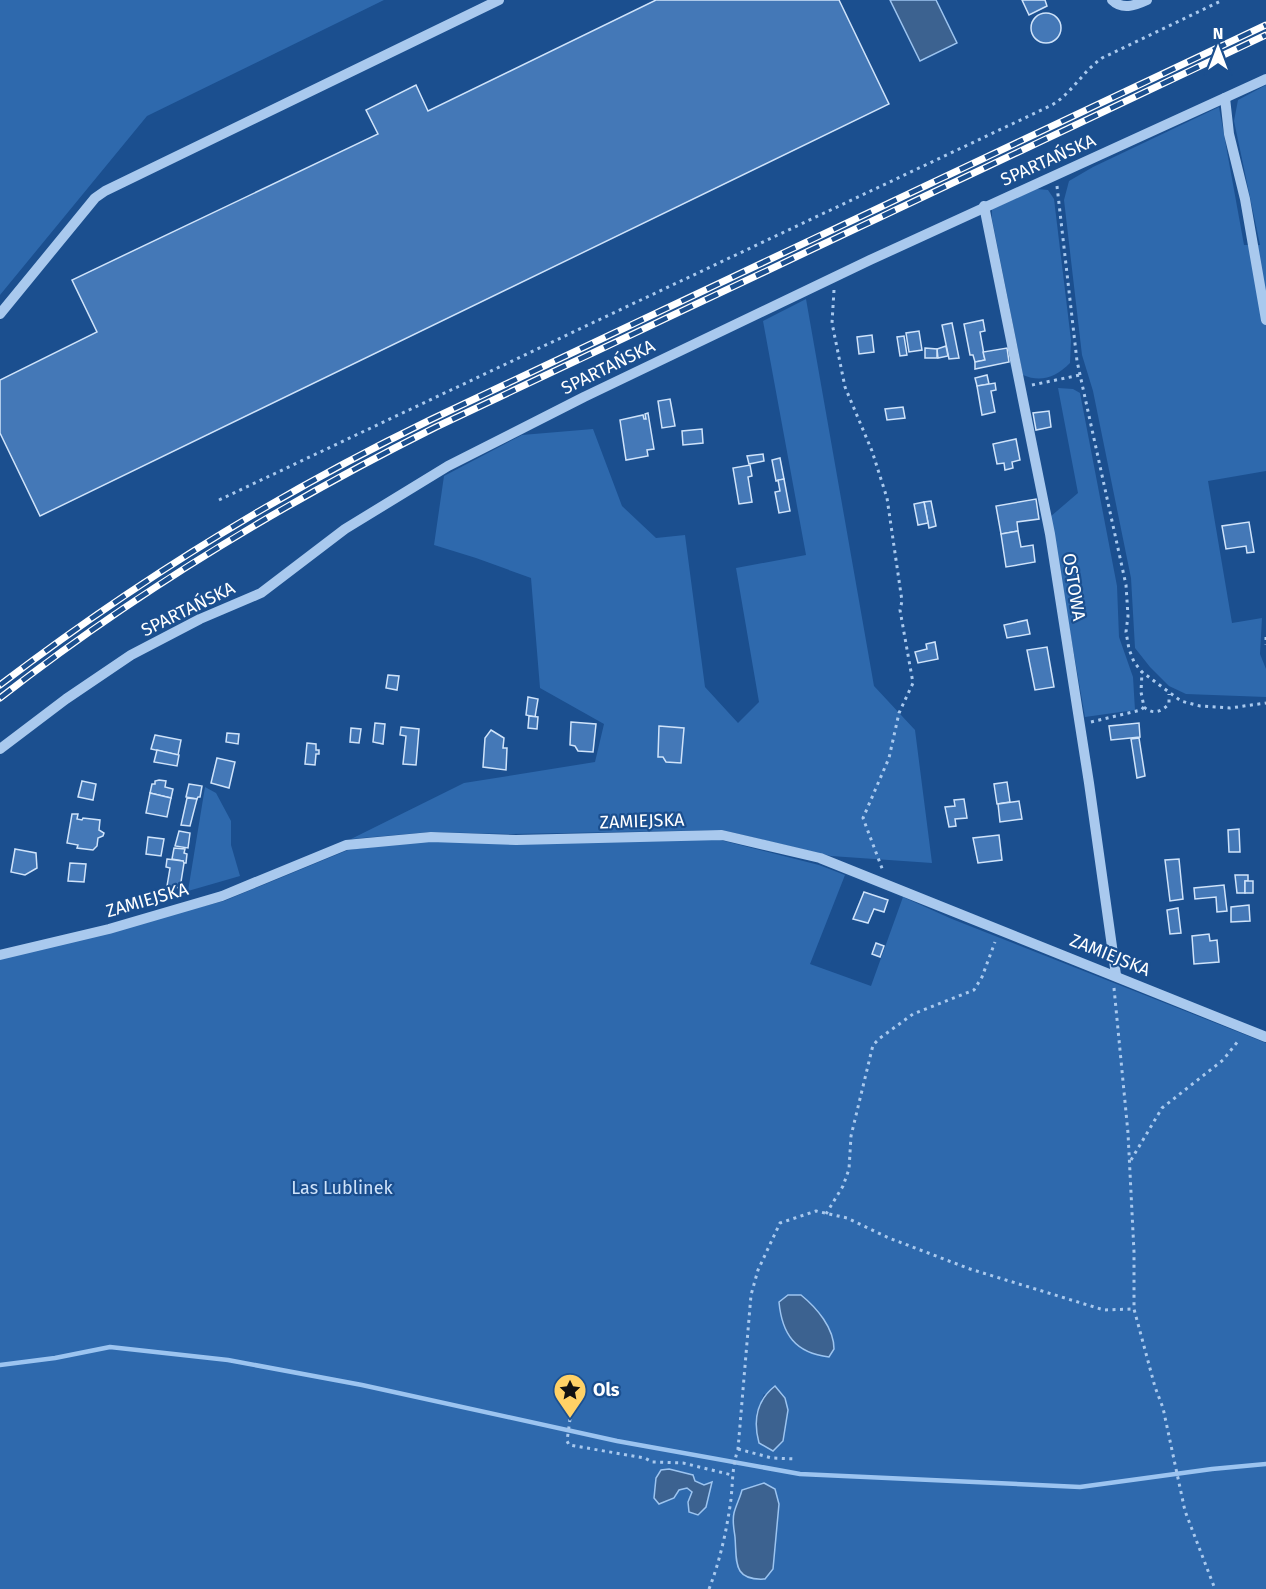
<svg xmlns="http://www.w3.org/2000/svg" width="1266" height="1589" font-family="'Fira Sans',sans-serif">
<style>
.green{fill:#2e69ad;fill-rule:evenodd}
.water{fill:#3c6290;stroke:#9cc4f0;stroke-width:1.5}
.lines{fill:none;stroke-linecap:round;stroke-linejoin:round}
.stream{stroke:#9cc4f0;stroke-width:4.5}
.building{fill:#4478b7;stroke:#cfe3fa;stroke-width:1.5}
.path{stroke:#a9c9ee;stroke-width:3;stroke-dasharray:3 4.5;stroke-linecap:butt}
.minor{stroke:#a9c9ee;stroke-width:10}
.rail-casing{stroke:#fff;stroke-width:7}
.rail{stroke:#1b4f8f;stroke-width:4.5;stroke-dasharray:14;stroke-linecap:butt}
.labels{text-anchor:middle;dominant-baseline:central;stroke-width:4.5;stroke-linejoin:round;paint-order:stroke}
.street-label{font-size:18px;fill:#fff;stroke:#1b4f8f}
.park-label{font-size:18px;fill:#cfe3fa;stroke:#1b4f8f}
.poi-label{font-size:18px;font-weight:bold;fill:#fff;stroke:#1b4f8f;text-anchor:start}
</style>
<rect width="100%" height="100%" fill="#1b4f8f"/>
<g class="green">
<path d="M0,0H384L147,116L0,295Z"/>
<path d="M1266,85V471L1208,481L1232,623L1262,618L1260,654L1266,669V697L1186,694L1169,686L1150,667L1135,648L1131,578L1093,391L1082,355L1064,200L1069,181L1093,167L1219,107L1244,245H1260L1234,121L1238,100Z"/>
<path d="M1037,189L1048,190L1054,199L1071,340L1070,363C1056,377 1041,383 1023,375L992,219V209Z"/>
<path d="M806,299L874,686L915,730L932,863L831,856L722,830L512,834L430,832L351,839L464,783L595,762L604,724L540,688L531,578L476,558L434,545L444,476L522,435L593,429L622,506L656,538L685,535L705,687L738,723L759,702L736,568L806,555L763,321Z"/>
<path d="M1058,388L1073,389L1080,393L1117,586L1119,637L1133,677L1135,710L1085,717L1050,517L1078,493Z"/>
<path d="M205,787L216,793L231,821V845L240,876L188,891Z"/>
<path d="M430,840H720L819,865L845,875L810,964L871,986L903,897L952,919L1266,1043V1589H0V958L224,901L348,850ZM764,1394L788,1410L783,1441L756,1431V1414ZM669,1469L693,1474L695,1481L704,1485L711,1482L688,1502L692,1492L687,1488L679,1490L674,1498L659,1503L654,1498ZM764,1483L779,1504L773,1569L735,1537C732,1518 737,1507 743,1490Z"/>
</g>
<g class="water">
<path d="M890,0H936L957,43L920,61Z"/>
<path d="M788,1295H801C817,1308 834,1328 834,1349L829,1357C795,1353 782,1334 779,1302Z"/>
<path d="M775,1386L785,1398L788,1410L783,1441L773,1451L759,1443C753,1421 756,1401 775,1386Z"/>
<path d="M669,1469L693,1475L695,1481L704,1485L712,1482L706,1507L698,1515L689,1512L688,1502L692,1492L687,1488L679,1490L674,1498L659,1504L654,1498L656,1478L661,1470Z"/>
<path d="M764,1483L775,1489L779,1504L773,1569L765,1579C732,1581 737,1561 735,1537C734,1529 732,1521 734,1513C736,1505 740,1498 742,1490Z"/>
</g>
<g class="lines">
<path class="stream" d="M0,1365L55,1358L110,1347L228,1360L362,1385L617,1441L800,1474L1080,1487L1212,1469L1266,1464"/>
</g>
<g class="building">
<path d="M656,0H839L889,104L40,516L0,433V380L97,332L72,280L378,134L366,110L416,85L428,111Z"/>
<path d="M1022,0H1045L1047,6L1029,15Z"/>
<circle cx="1046" cy="28" r="15"/>
<path d="M983,320L985,331L980,332L985,360L975,362L973,355H970L964,324Z"/>
<path d="M952,323L959,358L949,359L942,325Z"/>
<path d="M919,331L922,350L909,352L906,333Z"/>
<path d="M872,335L874,352L859,354L857,337Z"/>
<path d="M904,336L907,355L900,356L897,337Z"/>
<path d="M946,346L948,356L938,358L937,349Z"/>
<path d="M925,348L937,349V358H925Z"/>
<path d="M1007,348L1009,362L975,369V362L985,360L983,352Z"/>
<path d="M987,375L989,384L977,386L975,378Z"/>
<path d="M995,383L996,390L991,391L995,412L982,415L977,386Z"/>
<path d="M670,399L675,426L662,428L658,401Z"/>
<path d="M903,407L905,418L887,420L885,409Z"/>
<path d="M1049,411L1051,427L1036,430L1033,413Z"/>
<path d="M648,413L654,449L647,450L648,456L626,460L620,420L643,415L644,419H646L645,414Z"/>
<path d="M702,429L703,443L683,445L682,431Z"/>
<path d="M1016,439L1020,460L1012,462L1013,468L1005,470L1004,463L997,464L993,444Z"/>
<path d="M763,454L764,461L749,464L747,456Z"/>
<path d="M780,458L784,479L776,481L772,460Z"/>
<path d="M750,465L752,476L748,477L752,502L739,504L733,468Z"/>
<path d="M784,479L790,511L779,513L775,492L780,491L778,480Z"/>
<path d="M1036,499L1039,519L1017,522L1018,531L1001,534L996,506Z"/>
<path d="M931,501L936,526L929,528L924,502Z"/>
<path d="M924,502L928,523L918,525L914,504Z"/>
<path d="M1249,522L1254,552L1247,553L1246,546L1226,549L1222,526Z"/>
<path d="M1018,531L1021,547L1033,545L1035,562L1006,567L1001,534Z"/>
<path d="M1027,620L1030,634L1007,638L1004,625Z"/>
<path d="M935,642L938,659L918,663L915,652L927,649L926,644Z"/>
<path d="M1047,647L1054,687L1035,690L1027,650Z"/>
<path d="M388,675L399,676L397,690L386,688Z"/>
<path d="M528,697L538,699L535,717L526,715Z"/>
<path d="M529,716L538,717L537,729L528,728Z"/>
<path d="M571,722L596,724L593,752L578,751L575,746L570,745Z"/>
<path d="M375,723L385,724L383,744L373,742Z"/>
<path d="M1139,723L1140,737L1111,740L1109,726Z"/>
<path d="M659,726L684,728L681,763L666,762L663,757H658Z"/>
<path d="M401,727L419,729L416,765L403,764L406,736L400,735Z"/>
<path d="M351,728L361,729L359,743L350,742Z"/>
<path d="M491,730L504,738L503,748H507L506,770L483,767L485,738Z"/>
<path d="M227,733L239,734L238,744L226,742Z"/>
<path d="M155,735L181,740L178,755L151,749Z"/>
<path d="M1139,738L1145,776L1137,778L1131,739Z"/>
<path d="M307,743L316,744V750H319V754H316L315,765L305,764Z"/>
<path d="M157,750L179,755L177,766L154,762Z"/>
<path d="M217,758L235,762L229,788L211,783Z"/>
<path d="M159,780L166,781L165,787L173,789L171,798L150,793L152,784H155V781Z"/>
<path d="M82,781L96,784L93,800L78,797Z"/>
<path d="M1007,782L1010,802L997,804L994,784Z"/>
<path d="M189,784L202,786L200,797H198L197,799L186,797Z"/>
<path d="M150,793L171,798L167,817L146,813Z"/>
<path d="M187,798L197,799L190,826L181,825Z"/>
<path d="M964,799L967,818L955,819L956,826L949,827L945,807L955,806L954,800Z"/>
<path d="M1019,801L1022,819L1000,822L998,804Z"/>
<path d="M72,814H78L77,819L82,820L83,818L100,820L99,830L104,833L103,836L98,838L97,846L93,850L77,848L78,845L67,843Z"/>
<path d="M1239,829L1240,852H1229L1228,830Z"/>
<path d="M179,831L190,833L188,848L175,846Z"/>
<path d="M999,835L1002,860L978,863L973,838Z"/>
<path d="M148,837L164,839L161,856L146,854Z"/>
<path d="M174,848L185,849L184,853L187,854L186,863H182L183,861L172,859Z"/>
<path d="M15,849L36,853L37,868L25,875L11,872Z"/>
<path d="M167,859L183,861L184,863L180,888L167,886L170,868L166,867Z"/>
<path d="M1179,859L1183,899L1170,901L1165,860Z"/>
<path d="M70,863L86,864L84,882L68,881Z"/>
<path d="M1235,875H1248V881H1245V893H1237Z"/>
<rect x="1245" y="881" width="8" height="12"/>
<path d="M1224,885L1227,911L1217,912L1216,897L1195,899L1194,888Z"/>
<path d="M864,892L888,900L884,912L874,909L868,923L853,919Z"/>
<path d="M1249,905L1250,921L1231,922V907Z"/>
<path d="M1178,908L1181,933L1170,934L1167,910Z"/>
<path d="M1209,934L1210,941L1217,940L1219,962L1194,964L1192,936Z"/>
<path d="M876,943L884,946L880,957L872,954Z"/>
</g>
<g class="lines">
<g class="path">
<path d="M1057,186L1077,361L1126,585L1128,616L1126,632L1129,649L1134,662L1142,672L1181,701L1200,706L1230,708L1266,703"/>
<path d="M834,290L832,323L845,387L872,451L887,498L902,601L900,610L913,683L899,713L889,758L863,818L883,871"/>
<path d="M1032,385L1080,375"/>
<path d="M219,500L1052,105C1072,93 1083,71 1102,58L1223,0"/>
<path d="M1266,637V645"/>
<path d="M1144,707C1153,715 1161,712 1169,704V694"/>
<path d="M1091,722L1141,710L1144,707L1141,692L1142,672"/>
<path d="M1114,988L1128,1133L1134,1252V1309L1155,1387L1163,1408L1185,1511L1215,1589"/>
<path d="M1131,1160L1162,1108L1223,1060L1239,1040"/>
<path d="M826,1214L843,1186L849,1169L851,1136L873,1045L880,1038L913,1014L974,990L982,977L995,942"/>
<path d="M570,1419L567,1441L569,1445L645,1458L652,1462L683,1463L732,1475"/>
<path d="M738,1449L772,1458L796,1459"/>
<path d="M709,1589C720,1561 727,1529 731,1499C733,1479 732,1468 738,1449L751,1295L758,1270L780,1223L816,1211L847,1218L889,1238L970,1269L1104,1310L1134,1309"/>
</g>
<g class="minor">
<path d="M1112,0C1122,10 1134,6 1147,0"/>
<path d="M1225,98L1229,134L1245,199L1266,320"/>
<path d="M984,206L1050,534L1089,783L1116,975"/>
<path d="M0,314L95,198L105,191L499,0"/>
<path d="M0,749L66,699L131,655L200,619L261,593L345,529L448,466L584,397L870,260L1266,79"/>
<path d="M0,955L109,929L222,896L346,845L431,837L516,840L722,835L820,858L1266,1037"/>
</g>
<defs>
<g id="rail">
<path d="M0,685C135,582 279,493 432,419L1266,25"/>
<path d="M0,698C136,592 282,504 436,427L1266,35"/>
</g>
</defs>
<use href="#rail" class="rail-casing"/>
<use href="#rail" class="rail"/>
</g>
<defs>
<symbol id="sight-pin" viewBox="-11 -11 22 30"><path d="M0 17L-7.5 6A9.5 9.5 0 1 1 7.5 6Z" fill="#ffd166" stroke="#1b4f8f"/><path d="M0-6L1.8-2.2L6-1.7L2.9 1.2L3.7 5.4L0 3.3L-3.7 5.4L-2.9 1.2L-6-1.7L-1.8-2.2Z" fill="#111"/></symbol>
</defs>
<g fill-rule="evenodd">
<use href="#sight-pin" x="551" y="1371" width="38" height="52"/>
</g>
<g class="labels">
<g class="street-label">
<text transform="translate(1048 160) rotate(-24)">SPARTAŃSKA</text>
<text transform="translate(608 367) rotate(-26)">SPARTAŃSKA</text>
<text transform="translate(1074 587) rotate(81)">OSTOWA</text>
<text transform="translate(188 609) rotate(-26)">SPARTAŃSKA</text>
<text transform="translate(642 821) rotate(-2)">ZAMIEJSKA</text>
<text transform="translate(147 900) rotate(-16)">ZAMIEJSKA</text>
<text transform="translate(1110 955) rotate(22)">ZAMIEJSKA</text>
</g>
<g class="park-label">
<text x="342" y="1188">Las Lublinek</text>
</g>
<g class="poi-label">
<text x="593" y="1390">Ols</text>
</g>
</g>
<g transform="translate(1218 48)" stroke="#1b4f8f" stroke-width="4.5" paint-order="stroke">
<path d="M0-4.5L10 22L0 15L-10 22Z" fill="#ffffff"/>
<text y="-9" font-size="16" font-weight="bold" text-anchor="middle" fill="#ffffff">N</text>
</g>
</svg>
